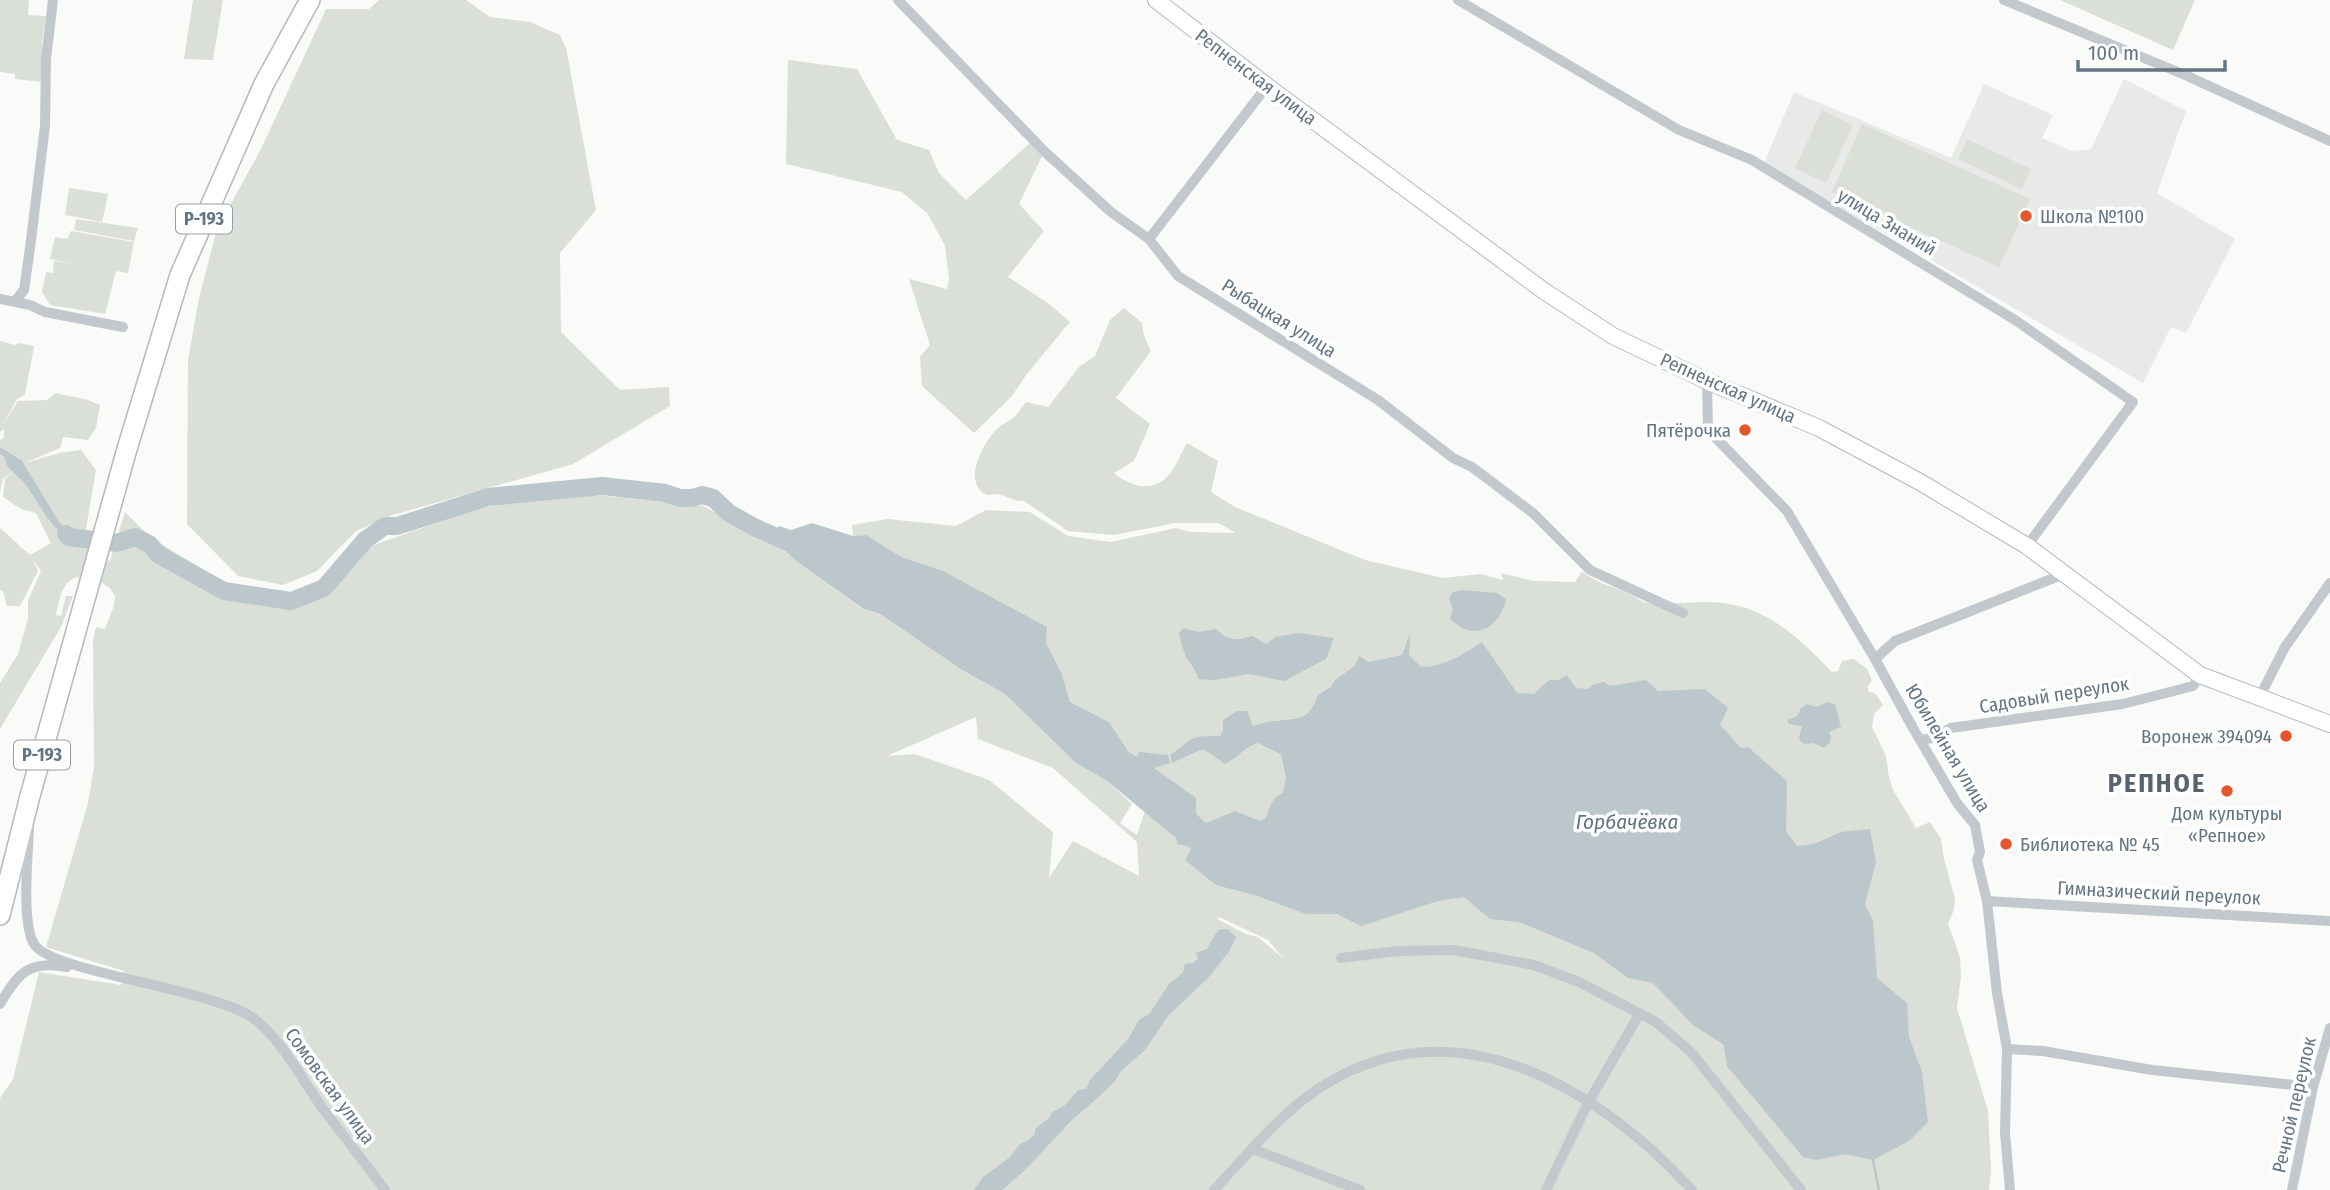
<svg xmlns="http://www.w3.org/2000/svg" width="2330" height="1190" font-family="'Fira Sans Condensed',sans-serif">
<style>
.built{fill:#e8e9e9}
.green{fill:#dadfd7;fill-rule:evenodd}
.water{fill:#bbc7cb}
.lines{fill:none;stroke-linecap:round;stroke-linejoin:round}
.stream{stroke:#bbc7cb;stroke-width:2.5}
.river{stroke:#bbc7cb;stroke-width:18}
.secondary-casing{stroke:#b3babf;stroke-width:18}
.highway-casing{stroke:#b4b9bd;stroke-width:22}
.street{stroke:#c3c8cc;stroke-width:10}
.secondary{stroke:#fff;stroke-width:16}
.highway{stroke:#fff;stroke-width:19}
.poi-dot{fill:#e4572e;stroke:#fff;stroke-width:2.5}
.labels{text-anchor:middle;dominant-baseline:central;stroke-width:7;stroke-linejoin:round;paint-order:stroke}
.shield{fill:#fff;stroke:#939fa8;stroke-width:2}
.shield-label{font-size:18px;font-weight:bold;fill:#657683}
.street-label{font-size:19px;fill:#657683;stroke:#fff}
.poi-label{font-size:19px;fill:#657683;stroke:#fff;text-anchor:start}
.water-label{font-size:21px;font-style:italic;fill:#60757c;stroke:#fff}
.district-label{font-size:26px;font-weight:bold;letter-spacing:2px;fill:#57646e;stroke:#fff}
</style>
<rect width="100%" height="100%" fill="#fafaf8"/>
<path class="built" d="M2124,79L2186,111L2157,193L2235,239L2186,333L2171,327L2143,383L1764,163L1794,92L1951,158L1984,84L2053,115L2042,138L2072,151L2091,149Z"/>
<g class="green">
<path d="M0,0H29L28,15L46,16L42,43V82L15,79V74L0,72Z"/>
<path d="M193,0H223L213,60L184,59Z"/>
<path d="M379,0H466L490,17L530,22L560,35L566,48L596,210L560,253L561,332L620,390L669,387L670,406L573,464L393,515L356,531L317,571L283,585L238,576L187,524L188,360L199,298L217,229L261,149L326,9H369Z"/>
<path d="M2060,0H2195L2173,50Z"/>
<path d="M788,60L857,69L897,140L929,150L939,173L966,200L1030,143L1042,156L1019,204L1044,231L1008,277L1048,303L1070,322L1026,375L1012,396L974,433L922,386L920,357L930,345L909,279L947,289L949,279L945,246L928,214L902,192L786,164Z"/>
<path d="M1822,110L1853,125L1826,183L1795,168Z"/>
<path d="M1862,124L2030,199L1999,267L1832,192Z"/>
<path d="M1967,139L2031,169L2022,189L1958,159Z"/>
<path d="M69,188L108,194L102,222L65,215Z"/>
<path d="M76,219L138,228L134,241L74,230Z"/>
<path d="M71,231L134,242L128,273L116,271L105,314L50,305L42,292L46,272L53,273L54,261L74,264L50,259L55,237L67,239Z"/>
<path d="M1124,308L1142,323L1144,336L1151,351L1116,398L1150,424L1134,461L1114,473C1128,485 1150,493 1166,478C1175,470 1181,453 1187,443L1218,461L1211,492L1235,507L1365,560L1443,578L1480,574L1503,580L1501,573L1534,581L1575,582L1582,572C1601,586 1624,588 1643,602C1664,605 1687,602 1708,602C1761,602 1797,635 1832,672L1838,671L1842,661L1854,659L1867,669L1872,680L1868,686V691L1876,694L1883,705L1874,714L1872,727L1886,756L1889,778L1893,790L1916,828L1930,822L1941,839L1944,859L1955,899L1954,910L1948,923L1960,958L1961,976L1957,1008L1988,1111L1991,1169L1989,1190H0V1098L13,1079L39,972L121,985L124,971L46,947L88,803L94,767L93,641L96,627L105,629L114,606L115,596L110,588L102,583L76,577C61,583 59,601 56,615L61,616L66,596H73L61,627L0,729V683L18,654L28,619V601L41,571L33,559L38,571L20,606H7L3,591L0,590V528L30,555L51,543L36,513L21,509L3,497L5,479L16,469L3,479L0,492V440L4,438V429L0,432V341L15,345L18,343L34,346L25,395L17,399L3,424L18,401L47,400L56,393L88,400L100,405L96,428L88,440L63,437L60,448L25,463L59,453L81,450L96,470L83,546L110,561L125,512L150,537L223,582L293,606L322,594L371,546L479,508L576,493L703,506L785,550L796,561L861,608L880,614L962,670L1005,694L1076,763L1107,781L1132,804L1120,823L1137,835L1158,772L1129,752L1109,722L1070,702L1062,674L1046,643L875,543L866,535L853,536L852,525L888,519L956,526L986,510L1030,512L1068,536L1111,542L1176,528L1191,532L1236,533L1218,523H1175L1114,535L1068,531L1024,501C1013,502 1007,495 997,494C992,494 987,497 982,492C964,477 985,440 998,428C1002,424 1008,422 1012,419C1017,414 1022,407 1026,402L1048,407L1079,367L1095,356L1110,320ZM976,717L978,739L1053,768L1137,842L1139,876L1073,841L1049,878L1053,832L989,780L915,754L887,756ZM1219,917L1268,940L1284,959L1258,937L1246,934L1217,919Z"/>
</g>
<g class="water">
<path d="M0,447L22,461L59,522L68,532L73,529L88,532L86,543L66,540L46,516L27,486L7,466L4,456L0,454Z"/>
<path d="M812,523L853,536L866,535L901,557L943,571L1047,627L1046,643L1062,674L1070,702L1109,722L1129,752L1137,757L1139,752L1168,755L1170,763L1154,768L1196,798V814L1206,823L1235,811L1260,821L1265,819C1270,808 1271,798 1283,793L1286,778L1281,754L1258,743C1244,747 1238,758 1225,764L1205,750H1200L1172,763L1170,755C1195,738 1186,736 1220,736L1223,730V720L1237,711H1247L1253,726C1261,724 1269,721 1277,721C1300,718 1309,721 1318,695L1331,687L1335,680L1355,666L1359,656L1369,662L1402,655L1410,634L1409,655L1421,667C1444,667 1464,654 1482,642L1517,693L1534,694L1549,680H1559L1567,675L1576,688L1588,689L1592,685L1604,682L1610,686L1646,680L1658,691L1705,689L1728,708L1720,725L1741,748L1748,747L1787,781L1786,831L1797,846L1814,844L1841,832L1870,829L1876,862L1865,904L1873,921L1877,978L1907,1003L1909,1037L1922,1072L1928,1122L1909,1141L1873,1160L1845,1154L1816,1160L1803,1157L1727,1066L1724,1045L1693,1025L1653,983L1628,978L1594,953L1519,922L1490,919L1464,897L1438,901L1361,926L1337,914H1306L1258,896L1216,885L1185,860L1191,848L1181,844L1178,845L1176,838L1107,781L1076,763L1005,694L962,670L880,614L862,608L796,561L785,550L768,540L779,526L791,530Z"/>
<path d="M1462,590L1497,593L1506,599C1500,629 1471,643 1450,618L1453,610L1449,598L1453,592Z"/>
<path d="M1183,628L1198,632L1216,629C1228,641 1237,641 1252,636L1266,644L1276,637L1298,633L1334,638L1326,659L1284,681L1249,674L1214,680L1198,679C1197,670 1191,665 1186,657C1183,650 1181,642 1179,633Z"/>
<path d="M1828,702L1835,704L1841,727L1829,732L1831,736L1830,743L1824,748L1813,743L1805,744L1801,742L1799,737L1802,726L1789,724L1787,720L1797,716L1801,708L1807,704L1816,707Z"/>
<path d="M1222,929H1228L1236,937L1228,953L1208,978L1168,1016L1145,1050L1123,1069L1114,1082L1095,1100L1072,1120L1025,1170L1002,1190H974L983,1177L1010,1157L1020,1144L1029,1140L1035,1134V1129L1050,1117L1051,1113L1064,1106L1078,1090L1086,1089L1090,1080L1128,1039L1139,1020L1150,1013L1169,984L1183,973L1185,964L1193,963L1198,959L1196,953L1207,949L1218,930Z"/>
</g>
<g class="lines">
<path class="stream" d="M1873,1160L1879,1190"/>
<path class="river" d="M66,534L69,537L117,543L135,537L149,544L159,555L224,591L291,601L324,588L365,540L385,526H397L488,497L602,486L665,493L680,498H692L702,495L713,498L729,513L754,527L792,544"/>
<defs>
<path id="secondary" d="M1156,0L1267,86L1544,291L1613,336L1707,381L1819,428L1920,482L2027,546L2200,675L2330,724"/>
<path id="highway" d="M0,915L30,796L127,449L180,275L264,84L310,0"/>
</defs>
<use href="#secondary" class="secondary-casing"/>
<use href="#highway" class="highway-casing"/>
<g class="street">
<path d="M898,0L1045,152L1111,212L1149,239L1178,276L1378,400L1453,458L1472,467L1533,513L1590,570L1683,613"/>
<path d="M1458,0L1679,130L1752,160L2015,320L2133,402L2027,546"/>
<path d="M2004,0L2185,75L2330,141"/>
<path d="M1149,239L1267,86"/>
<path d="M0,299L30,305L45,312L123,327"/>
<path d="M15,301L24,290L30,248L45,126L46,59L53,0"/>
<path d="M1707,381L1708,430L1787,511L1875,659L1913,728L1957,803L1975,825L1980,852L1977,860L1987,901L1997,993L2007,1049L2005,1133L2010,1190"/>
<path d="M1875,659L1895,641L2064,574"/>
<path d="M2259,698L2285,647L2330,583"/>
<path d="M1922,740L1931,738L1951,728L2123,704L2193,686L2200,675"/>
<path d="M29,828C28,855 21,922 34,944C50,972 213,989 253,1018C282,1040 300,1076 321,1106C342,1134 364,1162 385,1190"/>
<path d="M1987,901L2330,921"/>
<path d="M1341,958L1397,951L1454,950L1534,965L1579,982L1656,1022L1692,1053L1801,1190"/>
<path d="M0,1004C18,973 29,960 67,967"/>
<path d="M2007,1049L2043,1051L2152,1070L2313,1087"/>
<path d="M1253,1149L1360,1190"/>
<path d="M1214,1190C1248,1154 1279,1114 1321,1087C1455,1001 1599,1088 1692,1190"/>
<path d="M1546,1190L1589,1101L1640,1013"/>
<path d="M2292,1190L2313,1087L2330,1028"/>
</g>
<use href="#secondary" class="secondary"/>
<use href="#highway" class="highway"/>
</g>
<g class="poi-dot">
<circle cx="2026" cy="216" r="7"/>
<circle cx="1745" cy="430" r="7"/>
<circle cx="2286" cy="736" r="7"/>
<circle cx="2227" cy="791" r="7"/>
<circle cx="2006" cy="844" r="7"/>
</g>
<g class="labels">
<g class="shield">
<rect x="176" y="204.5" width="56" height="29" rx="5"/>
<rect x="14" y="740.5" width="56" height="29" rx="5"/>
</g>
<g class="shield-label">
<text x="204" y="219">Р-193</text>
<text x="42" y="755">Р-193</text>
</g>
<g class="street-label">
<text transform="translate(1256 77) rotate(37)">Репненская улица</text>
<text transform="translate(1887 222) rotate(31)">улица Знаний</text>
<text transform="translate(1279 318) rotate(32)">Рыбацкая улица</text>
<text transform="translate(1728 388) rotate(24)">Репненская улица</text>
<text transform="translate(2054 695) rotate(-9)">Садовый переулок</text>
<text transform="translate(1948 748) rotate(59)">Юбилейная улица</text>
<text transform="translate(2159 893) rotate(3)">Гимназический переулок</text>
<text transform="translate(330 1086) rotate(54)">Сомовская улица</text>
<text transform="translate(2294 1105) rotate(-77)">Речной переулок</text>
</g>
<g class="poi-label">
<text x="2040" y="216">Школа №100</text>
<text x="1731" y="430" text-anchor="end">Пятёрочка</text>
<text x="2272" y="736" text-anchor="end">Воронеж 394094</text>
<text x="2227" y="813" text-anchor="middle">Дом культуры<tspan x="2227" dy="22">«Репное»</tspan></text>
<text x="2020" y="844">Библиотека № 45</text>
</g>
<g class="water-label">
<text x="1627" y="822">Горбачёвка</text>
</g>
<g class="district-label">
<text x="2157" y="783">РЕПНОЕ</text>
</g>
</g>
<path d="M2078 60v10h147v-10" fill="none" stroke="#657683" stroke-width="3.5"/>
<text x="2088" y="60" font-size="21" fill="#657683" stroke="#ffffff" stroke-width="5" paint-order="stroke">100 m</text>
</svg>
